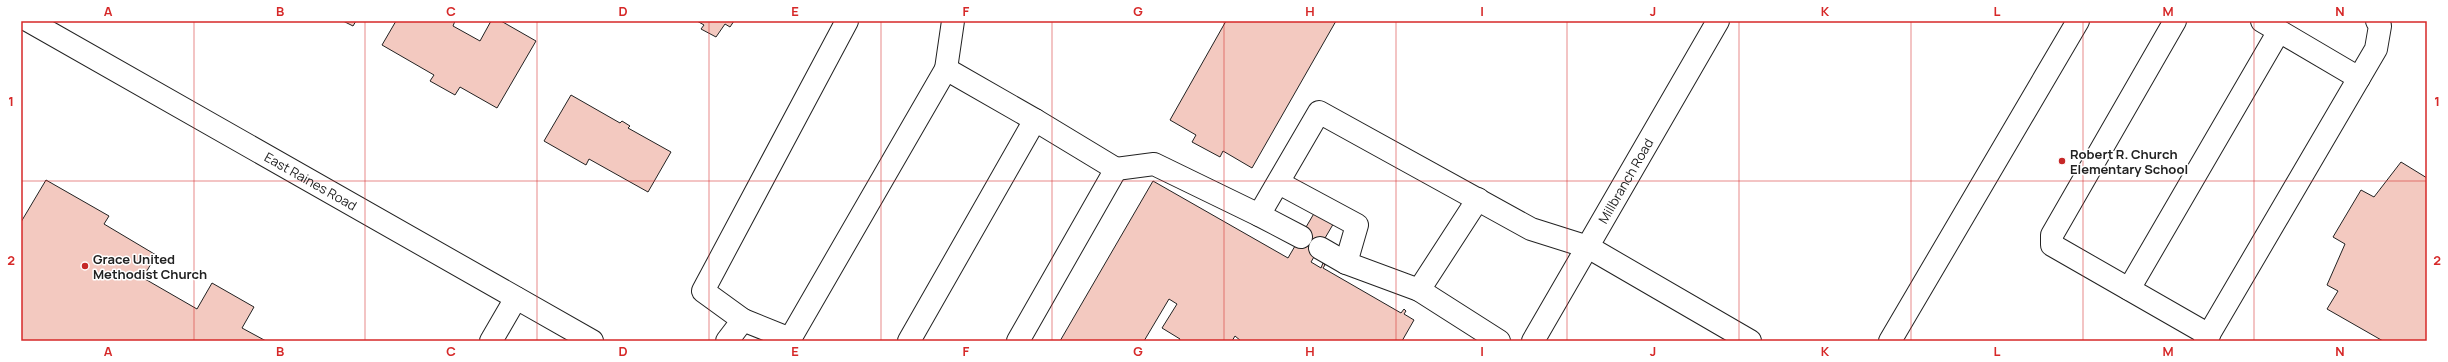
<svg xmlns="http://www.w3.org/2000/svg" width="2448" height="362" font-family="Manrope,sans-serif">
<style>
.building{fill:#f3c9c0;stroke:#222}
.lines{fill:none;stroke-linecap:round;stroke-linejoin:round}
.minor-casing{stroke:#222;stroke-width:24}
.major-casing{stroke:#222;stroke-width:24}
.minor{stroke:#fff;stroke-width:22}
.major{stroke:#fff;stroke-width:22}
.grid{fill:none;stroke:#d62828;stroke-width:1;stroke-opacity:0.55}
.poi-dot{fill:#c62828;stroke:#fff;stroke-width:1.5}
.labels{text-anchor:middle;dominant-baseline:central;stroke-width:3;stroke-linejoin:round;paint-order:stroke}
.poi-label{font-size:13px;font-weight:bold;fill:#222;stroke:#fff;text-anchor:start}
.street-label{font-size:13px;fill:#222;stroke:#fff}
.neatline{fill:none;stroke:#d62828;stroke-width:1.5}
.grid-label{font-size:13px;text-anchor:middle;font-weight:bold;fill:#d62828}
</style>
<rect width="100%" height="100%" fill="#fff"/>
<g class="building">
<path d="M343,21H356L353,26Z"/>
<path d="M396,21H455L453,26L480,41L491,21H501L536,41L497,108L460,87L455,95L430,81L434,75L382,45Z"/>
<path d="M697,21H734L730,27L725,24L716,37L701,29L704,25Z"/>
<path d="M1226,21H1336L1252,168L1223,151L1220,157L1192,142L1196,135L1170,120Z"/>
<path d="M571,95L620,123L622,121L630,126L628,128L671,152L648,192L589,159L586,165L544,141Z"/>
<path d="M2401,162L2427,178V341H2383L2327,309L2338,291L2327,285L2345,244L2333,237L2361,190L2374,197Z"/>
<path d="M46,180L109,216L104,224L156,255L144,276L145,279L197,309L212,283L254,307L242,328L266,341H21V222Z"/>
<path d="M1153,181L1288,258L1316,210L1335,221L1311,262L1321,268L1323,263L1325,265L1323,268L1401,313L1404,309L1406,311L1404,314L1414,320L1402,341H1241L1235,336L1232,341H1179L1180,339L1162,328L1177,304L1169,299L1144,341H1060Z"/>
</g>
<g class="lines">
<defs>
<g id="minor">
<path d="M2175,21L2052,235V245L2209,335"/>
<path d="M2262,21L2359,78"/>
<path d="M946,69L953,21"/>
<path d="M1116,169L1154,164L1259,215L1319,112L1531,229L1588,247L1750,341"/>
<path d="M1279,183L1357,225L1346,263"/>
<path d="M1478,199L1419,290L1499,341"/>
<path d="M1259,215L1301,237"/>
<path d="M1320,248L1346,263L1419,290"/>
<path d="M2129,289L2279,31"/>
<path d="M743,320L703,291L847,21"/>
<path d="M491,341L516,298"/>
<path d="M727,341L743,320L790,339L946,69L1035,120L909,341"/>
<path d="M1018,341L1116,169L1035,120"/>
<path d="M1890,341L2078,21"/>
<path d="M2205,341L2376,49L2380,26L2377,21"/>
</g>
<g id="major">
<path id="s1" d="M29,21L592,341"/>
<path id="s2" d="M1533,341L1718,21"/>
</g>
</defs>
<use href="#minor" class="minor-casing"/>
<use href="#major" class="major-casing"/>
<use href="#minor" class="minor"/>
<use href="#major" class="major"/>
</g>
<path class="grid" d="M194,21V341M365,21V341M537,21V341M709,21V341M881,21V341M1052,21V341M1224,21V341M1396,21V341M1567,21V341M1739,21V341M1911,21V341M2083,21V341M2254,21V341M21,181H2427"/>
<g class="poi-dot">
<circle cx="2062" cy="161" r="4"/>
<circle cx="85" cy="266" r="4"/>
</g>
<g class="labels">
<g class="poi-label">
<text x="2070" y="154">Robert R. Church<tspan x="2070" dy="15">Elementary School</tspan></text>
<text x="93" y="259">Grace United<tspan x="93" dy="15">Methodist Church</tspan></text>
</g>
<g class="street-label">
<text stroke="none"><textPath href="#s1" startOffset="324">East Raines Road</textPath></text>
<text stroke="none"><textPath href="#s2" startOffset="185">Millbranch Road</textPath></text>
</g>
</g>
<rect width="2448" height="362" fill="none" stroke="#ffffff" stroke-width="44"/>
<rect x="22" y="22" width="2404" height="318" class="neatline"/>
<g class="grid-label">
<text x="108" y="16">A</text>
<text x="280" y="16">B</text>
<text x="451" y="16">C</text>
<text x="623" y="16">D</text>
<text x="795" y="16">E</text>
<text x="966" y="16">F</text>
<text x="1138" y="16">G</text>
<text x="1310" y="16">H</text>
<text x="1482" y="16">I</text>
<text x="1653" y="16">J</text>
<text x="1825" y="16">K</text>
<text x="1997" y="16">L</text>
<text x="2168" y="16">M</text>
<text x="2340" y="16">N</text>
<text x="11" y="106">1</text>
<text x="2437" y="106">1</text>
<text x="11" y="265">2</text>
<text x="2437" y="265">2</text>
<text x="108" y="356">A</text>
<text x="280" y="356">B</text>
<text x="451" y="356">C</text>
<text x="623" y="356">D</text>
<text x="795" y="356">E</text>
<text x="966" y="356">F</text>
<text x="1138" y="356">G</text>
<text x="1310" y="356">H</text>
<text x="1482" y="356">I</text>
<text x="1653" y="356">J</text>
<text x="1825" y="356">K</text>
<text x="1997" y="356">L</text>
<text x="2168" y="356">M</text>
<text x="2340" y="356">N</text>
</g>
</svg>
